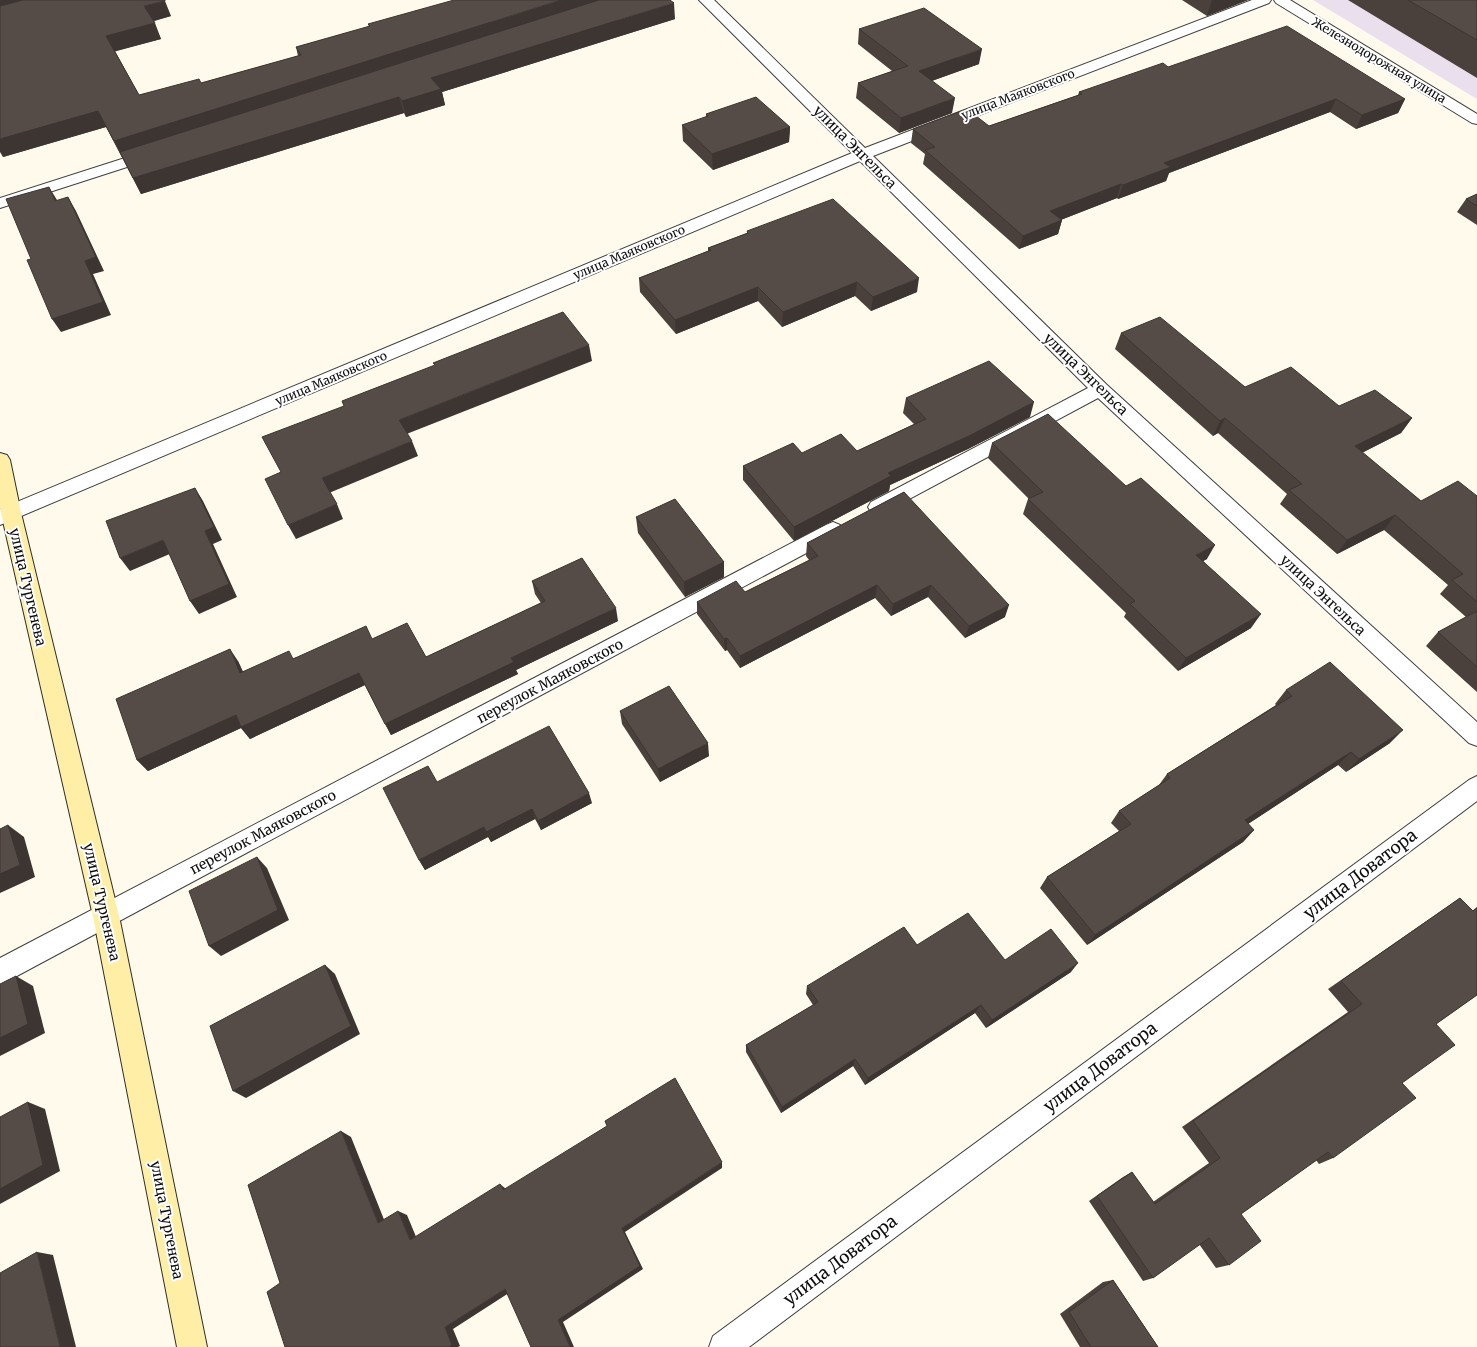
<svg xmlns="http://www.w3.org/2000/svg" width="1477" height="1347" font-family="Merriweather,serif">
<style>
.industrial{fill:#eadfec}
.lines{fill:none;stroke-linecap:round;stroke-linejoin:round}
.minor-casing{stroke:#3f3f3f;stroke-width:2}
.secondary-casing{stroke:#2e2e2e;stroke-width:2}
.minor{fill:#fff;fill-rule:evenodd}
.secondary{fill:#ffefa6;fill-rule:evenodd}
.wall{fill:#4a413d}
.shaded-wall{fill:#3c3532}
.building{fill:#564c47;stroke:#3c3532}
.labels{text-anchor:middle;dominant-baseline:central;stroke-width:4;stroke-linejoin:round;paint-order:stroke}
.far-street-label{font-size:12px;fill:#0c0c0c;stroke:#fff}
.street-label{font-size:14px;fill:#0c0c0c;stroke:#fff}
.near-street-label{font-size:17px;fill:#0c0c0c;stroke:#fff}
</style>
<rect width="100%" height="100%" fill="#fffaeb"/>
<path class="industrial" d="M1313,0H1477V99Z"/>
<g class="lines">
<defs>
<g id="minor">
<path d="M699,0H714L865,148L1252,0H1271L1269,3L873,156L1106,384L1477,722V746L1469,743L1098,398L885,512L878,514L871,512L868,507L871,502L1088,388L860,161L0,525V509L852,153Z"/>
<path d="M1274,0H1290L1477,114V124L1472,123L1276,3Z"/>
<path d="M153,149L158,151L161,154L158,157L0,208V198Z"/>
<path d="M833,522L840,525L843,530L840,535L0,985V958L826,525Z"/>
<path d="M1477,776V801L749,1347H709L713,1336L1469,780Z"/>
</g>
<path id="secondary" d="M0,453L7,455L10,460L21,513L119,916L207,1347H177L93,916L0,508Z"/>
</defs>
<use href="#minor" class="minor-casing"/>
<use href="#secondary" class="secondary-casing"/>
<use href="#minor" class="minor"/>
<use href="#secondary" class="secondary"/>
</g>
<g class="wall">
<path d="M0,0L171,16L153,21L161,39L115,51L139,95L201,83L298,56L296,47L369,27L368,24L675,19L442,92L445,105L406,117L404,113L141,194L106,127L3,157Z"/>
<path d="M1182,0H1248L1207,16Z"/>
<path d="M1348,0H1477V78Z"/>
<path d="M859,29L979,64L932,81L952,113L899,133L856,98L858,83L892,71L858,44Z"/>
<path d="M1168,67L1405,99L1398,113L1356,129L1330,112L1169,173L1166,181L1118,199L1117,198L1061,220H1062L1058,234L1019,249L923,164L925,154L911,143L913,129L989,126L1078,95L1079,92Z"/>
<path d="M706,114L790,127L789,142L713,170L683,141L682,125L706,117Z"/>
<path d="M1477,194V225L1457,212L1466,199Z"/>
<path d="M747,231L917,292L871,311L855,296L782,327L758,301L676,334L640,292L639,278L708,251V248L747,233Z"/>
<path d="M1121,333L1245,387L1339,406L1412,418L1401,433L1362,453L1421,501L1477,496V692L1426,646L1438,632L1466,617L1440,594L1448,585L1384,530L1337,554L1280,504L1287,494L1218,433L1213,436L1115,349Z"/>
<path d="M906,398L1030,417L968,449L890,485L889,491L794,541L743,480V466L802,453L857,451L914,424L903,413Z"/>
<path d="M992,443L1207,559L1203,561L1251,628L1178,671L1124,617L1126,613L1023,514L1028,499H1029L988,458Z"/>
<path d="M904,492L1005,617L965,638L928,597L891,616L875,598L740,668L727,650L725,651L697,614V602L745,592L809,560L806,556L807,543Z"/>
<path d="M636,517L724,562V577L685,597L638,533Z"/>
<path d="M532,581L618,621L516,670L518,674L391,735L365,685L250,739L241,728L148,771L137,760L238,661L243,672L294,658L372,639L426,657L541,603L535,594Z"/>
<path d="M1286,690L1390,743L1346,772L1338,765L1248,824L1254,830L1243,842L1087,945L1040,888L1047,877L1119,831L1111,823L1119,811L1159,785L1167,774L1276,705L1275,704Z"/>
<path d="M620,711L709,756L660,782L622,724Z"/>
<path d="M437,782L592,803L541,830L535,819L491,842L488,837L425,870L419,860Z"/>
<path d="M1460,898L1472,911L1477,907V995L1436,1024L1402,1083L1333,1158L1319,1164L1316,1160L1241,1214L1229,1265L1216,1268L1199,1244L1153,1278L1143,1281L1089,1201L1123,1177L1132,1172L1153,1202L1209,1163L1182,1127L1348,1012L1328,989Z"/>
<path d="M917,945L1005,960L1071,972L986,1028L975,1013L865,1085L853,1066L781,1113L746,1052V1045L813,1005L806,994L807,986Z"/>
<path d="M1113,1280L1158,1347H1080L1060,1314L1103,1282Z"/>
</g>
<g class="shaded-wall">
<path d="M0,0H46L0,13Z"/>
<path d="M561,0H612L122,157L114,141Z"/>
<path d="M1212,0H1248L1207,16Z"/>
<path d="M165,1L171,16L151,22L144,6Z"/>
<path d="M674,3L675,19L442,92L445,105L406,117L402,101L431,78Z"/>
<path d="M155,23L161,39L113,52L106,36Z"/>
<path d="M982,49L979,64L917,86L919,71Z"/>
<path d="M399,97L404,113L141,194L133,178Z"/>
<path d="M955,98L952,113L899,133L901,118Z"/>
<path d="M1336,99L1330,112L1169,173L1166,181L1118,199L1123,185L1164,163Z"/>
<path d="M1405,99L1398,113L1356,129L1362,115Z"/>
<path d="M98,111L106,127L3,157L0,152V139Z"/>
<path d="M790,127L789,142L713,170L712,154Z"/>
<path d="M1121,184L1117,198L1047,225L1050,211Z"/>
<path d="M49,187L57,200L55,201Z"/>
<path d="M68,197L76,211L104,271L93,274L111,315L61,332L52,319L85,261Z"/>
<path d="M1062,220L1058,234L1019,249L1023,236Z"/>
<path d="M919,278L917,292L871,311L873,297Z"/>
<path d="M857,282L855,296L782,327L783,312Z"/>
<path d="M758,287V301L676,334L675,320Z"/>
<path d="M589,345L592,361L404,435L399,420Z"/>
<path d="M1034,402L1030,417L968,449L890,485L889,491L794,541V527L888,473Z"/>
<path d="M1225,418L1218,433L1213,436L1220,421Z"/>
<path d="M1412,418L1401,433L1345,461L1355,446Z"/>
<path d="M412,441L418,456L329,493L322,478Z"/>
<path d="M195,488L203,501L222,540L213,544L237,597L199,614L190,601L205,531Z"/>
<path d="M337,504L343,519L296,539L288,525Z"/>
<path d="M1395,515L1384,530L1337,554L1347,540Z"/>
<path d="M163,540L172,553L130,571L120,558Z"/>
<path d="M1215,545L1207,559L1188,569L1196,555Z"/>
<path d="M724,562V577L685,597L684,582Z"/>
<path d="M877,585L875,598L740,668V656Z"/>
<path d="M931,585L928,597L891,616L893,604Z"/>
<path d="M1009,605L1005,617L965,638L969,626Z"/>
<path d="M616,608L618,621L516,670L518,674L391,735L385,724L511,658Z"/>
<path d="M1261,614L1251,628L1178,671L1186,658Z"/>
<path d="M727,638V650L725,651L724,639Z"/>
<path d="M230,649L238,661L249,685L240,673Z"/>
<path d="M359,673L365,685L250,739L241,728L148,771L137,760L236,715Z"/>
<path d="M1403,730L1390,743L1346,772L1359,759Z"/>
<path d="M708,743L709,756L660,782L658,769Z"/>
<path d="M1351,752L1338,765L1234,833L1245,820Z"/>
<path d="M589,793L592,803L541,830L538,821Z"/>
<path d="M532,809L535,819L491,842L486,832Z"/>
<path d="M8,825L24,837L35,877L0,893V874Z"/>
<path d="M484,827L488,837L425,870L419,860Z"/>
<path d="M1254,830L1243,842L1087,945L1095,935Z"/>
<path d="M257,857L267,868L289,920L221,956L209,946Z"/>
<path d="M1078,963L1071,972L986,1028L992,1020Z"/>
<path d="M325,965L335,974L360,1034L246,1098L233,1091Z"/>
<path d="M16,976L33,986L45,1033L0,1056V1038Z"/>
<path d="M981,1005L975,1013L865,1085L868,1078Z"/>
<path d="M855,1059L853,1066L781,1113L782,1107Z"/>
<path d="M28,1102L45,1109L60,1171L0,1204V1189Z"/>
<path d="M341,1131L351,1137L387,1227L378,1223Z"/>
<path d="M722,1162V1168L625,1232L643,1269L563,1322L574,1347H570L558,1320L622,1228Z"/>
<path d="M500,1184L506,1189L503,1190Z"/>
<path d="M398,1211L407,1215L419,1244L410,1240Z"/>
<path d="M37,1252L53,1255L76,1347H60Z"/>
<path d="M505,1289L512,1291L453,1329L460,1346L458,1347H449L445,1327Z"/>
</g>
<g class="building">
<path d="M23,0H165V1L144,6L155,23L106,36L139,95L199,79L201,83L301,55L296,47L370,26L368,24L454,0H561L114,141L98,111L0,139V6Z"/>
<path d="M599,0H670L674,3L431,78L441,89L402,101L399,97L133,178L120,152Z"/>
<path d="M1408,0H1477V40Z"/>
<path d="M924,8L982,49L919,71L955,98L901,118L858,83L908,66L859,29Z"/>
<path d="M1287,26L1405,99L1362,115L1336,99L1164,163L1171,167L1123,185L1121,184L1050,211L1062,220L1023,236L925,150L935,147L913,129L967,109L989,126L1082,94L1079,92L1163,63L1168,67Z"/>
<path d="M756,97L790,127L712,154L682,125L708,116L706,114Z"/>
<path d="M49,187L55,201L68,197L96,257L85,261L103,302L52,319L27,260L31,259L6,199Z"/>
<path d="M1477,194V206L1466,199Z"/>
<path d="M833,199L919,278L873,297L857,282L783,312L758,287L675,320L639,278L711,250L708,248L748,233L747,231Z"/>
<path d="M563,312L589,345L399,420L412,441L322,478L337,504L288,525L265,479L281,472L262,437L344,406L342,401L435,365L433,363Z"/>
<path d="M1160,317L1245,387L1291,367L1339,406L1375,390L1412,418L1355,446L1421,501L1458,481L1477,496V602L1452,580L1463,574L1395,515L1347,540L1289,490L1302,484L1225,418L1220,421L1121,333Z"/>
<path d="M989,361L1034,402L971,435L888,473L891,476L794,527L743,466L793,443L802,453L841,434L857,451L926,419L906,398Z"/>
<path d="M1048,414L1126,486L1141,478L1215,545L1196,555L1261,614L1186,658L1130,604L1135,601L1028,499L1043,492L992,443Z"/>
<path d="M195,488L214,527L205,531L229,584L190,601L163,540L120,558L106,521Z"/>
<path d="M904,492L1009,605L969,626L931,585L893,604L877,585L740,656L727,638L724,639L697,602L736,581L745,592L818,556L807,543Z"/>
<path d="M675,499L724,562L684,582L636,517Z"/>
<path d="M582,558L616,608L511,658L514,662L385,724L359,673L241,727L236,715L137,760L116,699L230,649L240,673L289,651L293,659L366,626L372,639L407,623L426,657L545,601L532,581Z"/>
<path d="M1477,611V667L1438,632Z"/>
<path d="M1330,662L1403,730L1359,759L1351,752L1245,820L1254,830L1095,935L1047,877L1131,824L1119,811L1170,778L1167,774L1292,696L1286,690Z"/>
<path d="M669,686L708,743L658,769L620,711Z"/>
<path d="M549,726L589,793L538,821L532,809L486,832L484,827L419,860L383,788L428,766L437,782Z"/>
<path d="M8,825L20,865L0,874V829Z"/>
<path d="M257,857L278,910L209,946L189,891Z"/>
<path d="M1460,898L1473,911L1477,908V995L1436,1024L1455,1045L1402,1083L1416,1098L1333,1158L1328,1152L1241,1214L1261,1241L1229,1265L1209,1238L1153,1278L1097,1196L1132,1172L1155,1204L1220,1158L1193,1121L1362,1004L1341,981Z"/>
<path d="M968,913L1005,960L1051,929L1078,963L992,1020L981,1005L868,1078L855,1059L782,1107L746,1045L818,1002L807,986L904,927L917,945Z"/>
<path d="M325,965L351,1026L233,1091L210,1026Z"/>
<path d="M16,976L28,1024L0,1038V984Z"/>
<path d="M675,1078L722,1162L622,1228L640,1266L558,1320L570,1347H531L505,1289L445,1327L452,1345L449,1347H285L267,1292L280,1283L248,1185L341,1131L378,1223L398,1211L410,1240L500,1184L503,1190L607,1126L605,1121Z"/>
<path d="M28,1102L43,1165L0,1189V1117Z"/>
<path d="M37,1252L60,1347H0V1273Z"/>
<path d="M1113,1280L1158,1347H1091L1069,1312Z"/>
</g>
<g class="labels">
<g class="far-street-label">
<text transform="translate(1379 60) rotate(31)">Железнодорожная улица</text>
<text transform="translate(1018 94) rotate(-21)">улица Маяковского</text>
<text transform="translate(629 252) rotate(-23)">улица Маяковского</text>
<text transform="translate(331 378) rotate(-23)">улица Маяковского</text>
</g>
<g class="street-label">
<text transform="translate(855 147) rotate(45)">улица Энгельса</text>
<text transform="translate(1086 374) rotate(44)">улица Энгельса</text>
<text transform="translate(28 587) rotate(77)">улица Тургенева</text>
<text transform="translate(1323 595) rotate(43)">улица Энгельса</text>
<text transform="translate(550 681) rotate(-28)">переулок Маяковского</text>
<text transform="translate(263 832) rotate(-28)">переулок Маяковского</text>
<text transform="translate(102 902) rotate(77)">улица Тургенева</text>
<text transform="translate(167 1220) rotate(79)">улица Тургенева</text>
</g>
<g class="near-street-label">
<text transform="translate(1360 874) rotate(-37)">улица Доватора</text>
<text transform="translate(1100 1067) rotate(-37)">улица Доватора</text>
<text transform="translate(840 1260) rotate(-37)">улица Доватора</text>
</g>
</g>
</svg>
